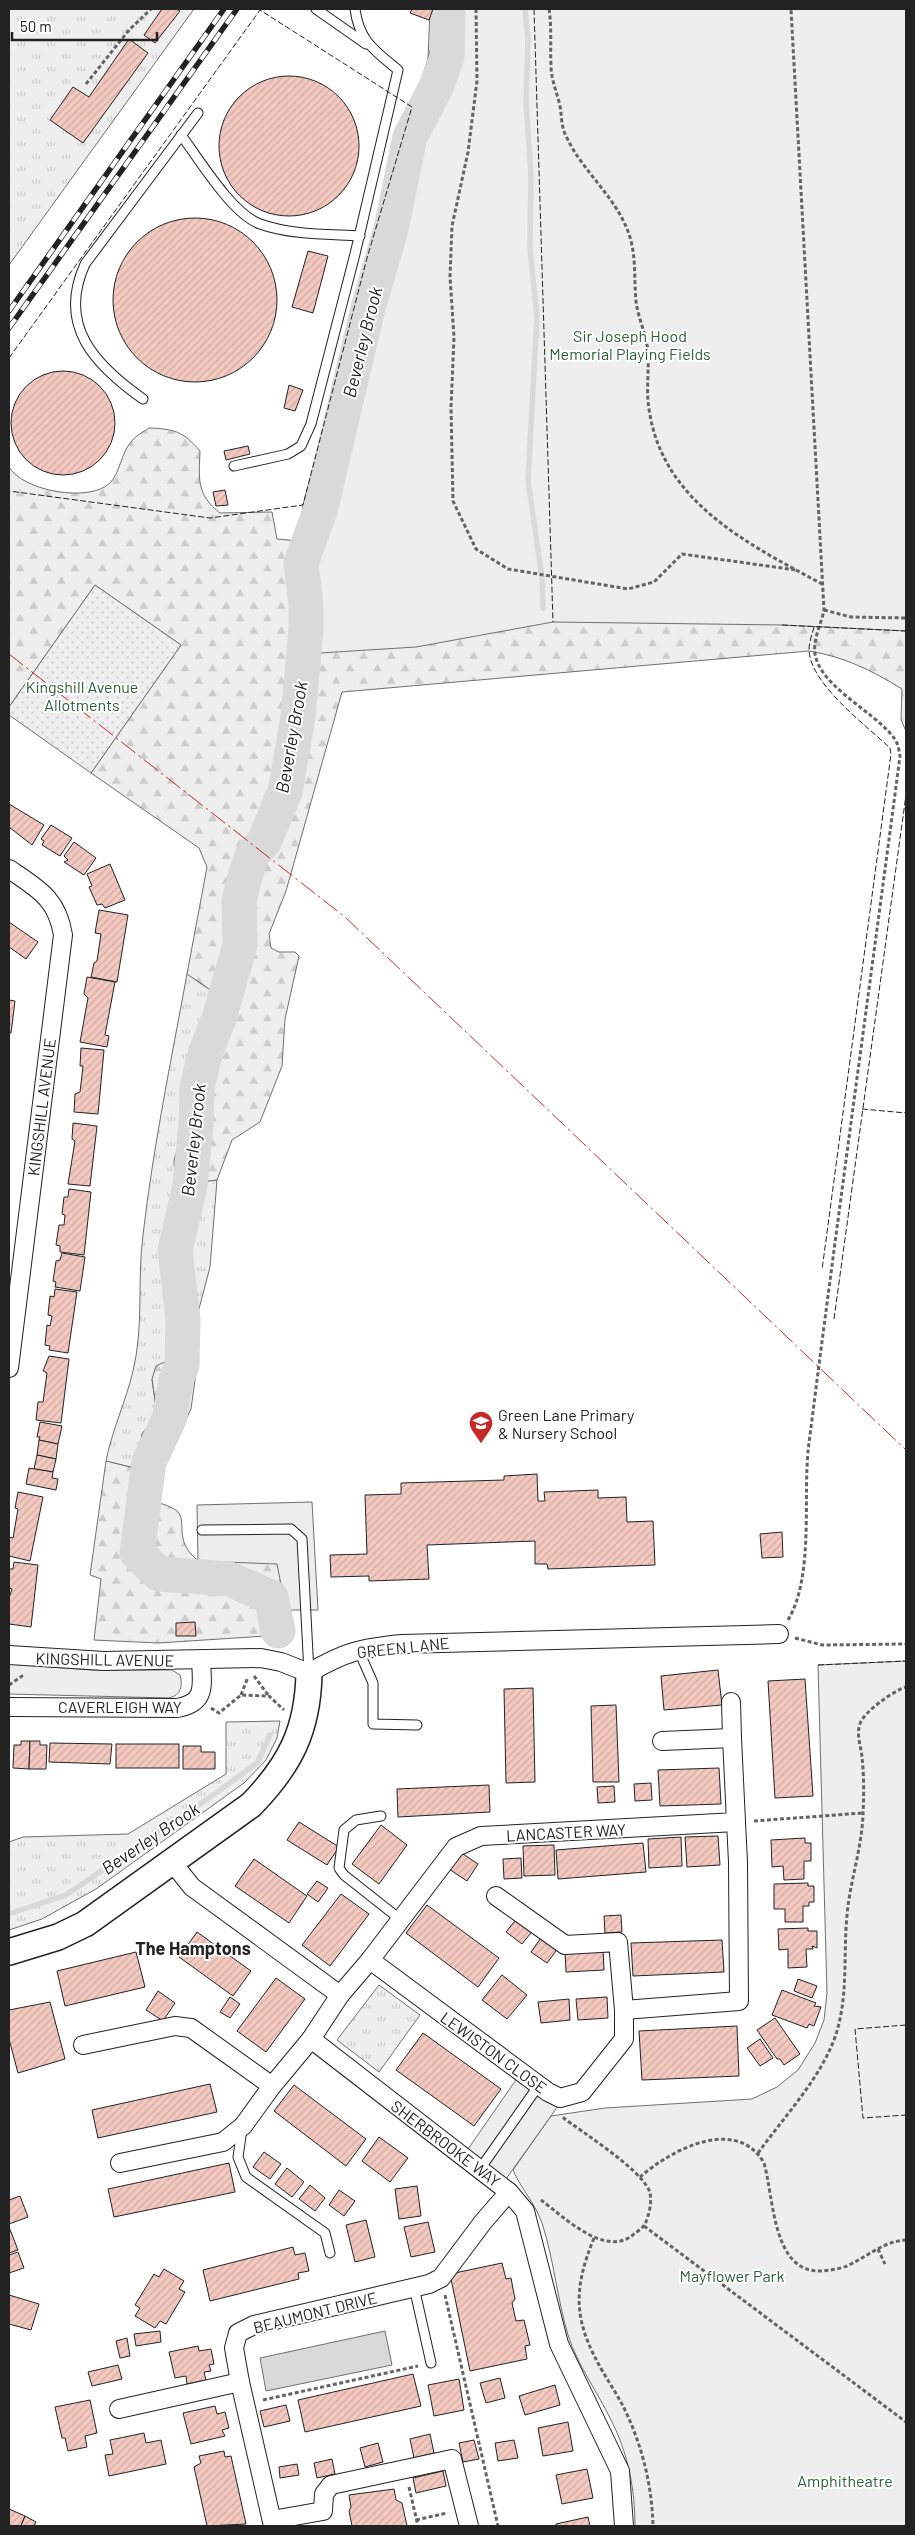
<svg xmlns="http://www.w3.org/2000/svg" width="915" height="2535" font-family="Barlow,sans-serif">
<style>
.grass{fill:url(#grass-tufts);stroke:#6f6f6f}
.forest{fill:url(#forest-firs);stroke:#6f6f6f}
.park{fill:#eee;stroke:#6f6f6f}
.garden{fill:url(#garden-dots);stroke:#6f6f6f}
.parking{fill:#ededed;stroke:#6f6f6f}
.water{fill:#d9d9d9;stroke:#6f6f6f}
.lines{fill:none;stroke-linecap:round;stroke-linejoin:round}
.stream{stroke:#d9d9d9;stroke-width:5.5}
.river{stroke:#d9d9d9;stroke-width:35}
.building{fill:url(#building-hatch);stroke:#222}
.lane-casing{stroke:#222;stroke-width:11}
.street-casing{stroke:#222;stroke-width:20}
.secondary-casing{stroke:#222;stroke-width:28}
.path{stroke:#646464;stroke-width:3;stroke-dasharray:4 2.5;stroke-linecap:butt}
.lane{stroke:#fff;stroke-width:9}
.street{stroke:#fff;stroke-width:18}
.secondary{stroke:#fff;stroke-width:25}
.rail-casing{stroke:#222;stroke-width:5.5}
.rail{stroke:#fff;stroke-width:4;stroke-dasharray:11;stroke-linecap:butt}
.fence{stroke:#222;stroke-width:1;stroke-dasharray:6 2.5;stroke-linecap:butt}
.power{stroke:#c62828;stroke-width:1;stroke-dasharray:18 4 2.5 4;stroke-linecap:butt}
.labels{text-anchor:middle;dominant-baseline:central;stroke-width:4;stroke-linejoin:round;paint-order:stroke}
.park-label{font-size:16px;fill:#2f5e38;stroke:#fff}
.street-label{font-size:16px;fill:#222;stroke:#fff}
.poi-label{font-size:16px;fill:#222;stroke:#fff;text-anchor:start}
.water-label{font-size:18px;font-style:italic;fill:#222;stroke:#fff}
.neighbourhood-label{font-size:18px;font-weight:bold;fill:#222;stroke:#fff}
</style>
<defs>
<pattern id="grass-tufts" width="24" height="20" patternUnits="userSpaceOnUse" patternTransform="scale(1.25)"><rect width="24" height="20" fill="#eee"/><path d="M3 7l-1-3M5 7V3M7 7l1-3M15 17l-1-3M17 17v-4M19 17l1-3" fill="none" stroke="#ccc"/></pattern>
<pattern id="forest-firs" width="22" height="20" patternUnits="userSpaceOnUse" patternTransform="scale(1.25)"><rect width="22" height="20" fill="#eee"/><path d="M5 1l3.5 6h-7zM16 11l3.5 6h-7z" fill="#ccc"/></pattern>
<pattern id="garden-dots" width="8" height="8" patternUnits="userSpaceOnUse" patternTransform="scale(1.25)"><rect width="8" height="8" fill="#eee"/><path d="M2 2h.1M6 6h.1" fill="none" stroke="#ccc" stroke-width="1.8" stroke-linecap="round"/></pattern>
<pattern id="building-hatch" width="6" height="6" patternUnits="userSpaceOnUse" patternTransform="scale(1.25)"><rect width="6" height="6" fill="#f3c9c0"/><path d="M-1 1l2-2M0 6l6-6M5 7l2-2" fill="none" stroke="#d0aca5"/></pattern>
</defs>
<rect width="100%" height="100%" fill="#fff"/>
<g class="grass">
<path d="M9,9H194L9,265Z"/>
<path d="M187,974L216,994L222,1008L218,1033L199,1082V1116L185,1139L199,1182L217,1180L210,1267L184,1366L180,1364L152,1379L156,1407L154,1418L142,1434L138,1466L130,1467L106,1461C112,1430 126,1401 133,1371C144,1326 137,1280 143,1235C153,1148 171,1061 187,974Z"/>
<path d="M280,1721L277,1738L266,1760L244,1783L96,1889L42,1919L9,1930V1842L23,1837L128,1834L226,1774V1722Z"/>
<path d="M379,1985L420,2015L379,2072L337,2040Z"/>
</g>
<g class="forest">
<path d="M430,9H541L906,625V731L901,720L902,689C871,670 845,657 809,651L342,692L286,891L269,934L271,948L279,952H295L299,956L285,1019L282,1066L260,1122L232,1140L217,1180L199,1182L180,1179C161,1152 193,1140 199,1115C201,1104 197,1092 200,1081C205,1060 225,1030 222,1008C220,992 199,983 187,974L207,867L199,848L91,773L181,645L95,585L9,707V467C23,491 89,503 110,483C120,473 121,453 131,442C135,436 143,432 149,428C174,429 183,431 200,451C199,479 196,494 220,513L272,512L277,539L300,541L412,107L428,59Z"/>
<path d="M171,1359L194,1369L196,1373L191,1409L183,1426L172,1429L166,1434L153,1496L156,1502C163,1504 173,1507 178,1512C187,1522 174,1540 196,1559L276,1562C287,1584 301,1614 282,1635L158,1643L94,1640L101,1579L90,1575L106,1461L130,1467L138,1466L142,1434L154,1418L156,1407L152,1379L156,1366Z"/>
</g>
<g class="park">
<path d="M439,9H906V631L782,625L553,622L416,647L288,655L303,505L367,258L428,59Z"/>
<path d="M906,1661V2526H635C635,2489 628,2453 611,2420C597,2391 578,2366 568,2335C557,2298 554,2260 542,2223C535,2203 521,2189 513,2170L551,2116L605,2108L752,2099L777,2087L798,2070L815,2043L824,2020L827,1993L818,1665Z"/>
<path d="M9,1664L92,1670H172L180,1675C183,1686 181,1695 169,1698L9,1694Z"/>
</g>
<path class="garden" d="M95,585L181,645L91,773L9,715V707Z"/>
<g class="parking">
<path d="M312,1502L318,1610H286L277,1564L198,1561L197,1505Z"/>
<path d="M518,2077L558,2106L506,2179L468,2149Z"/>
</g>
<path class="water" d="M385,2331L392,2365L266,2391L260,2358Z"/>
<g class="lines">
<g class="stream">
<path d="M525,9L528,39L526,102L531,176L530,249L537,317L528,480L542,578L543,608"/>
<path d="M9,1914L66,1895L216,1793L257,1763L270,1735"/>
</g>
<path class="river" d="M278,1631L271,1597L229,1579L159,1574L137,1553L149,1462L170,1417L176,1380L182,1365L183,1319L175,1250L190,1186L196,1124L197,1088L205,1054L219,1018L240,945L239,902L244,880L252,855L264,842L285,792L298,717L306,629V605L301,563L320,511L368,308L391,229L410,137L436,87L447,57L448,9"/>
</g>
<g class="building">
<path d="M162,9H176L180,11L155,43L144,35Z"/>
<path d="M412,9H433L429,20L410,13Z"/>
<path d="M129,39L148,53L83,143L50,120L73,87L89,97Z"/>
<circle cx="289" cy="146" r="70"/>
<circle cx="195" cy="300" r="82"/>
<path d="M308,251L328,256L313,313L292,307Z"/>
<circle cx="63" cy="423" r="52"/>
<path d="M289,385L303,390L295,411L284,408Z"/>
<path d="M248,446L250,454L226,460L224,451Z"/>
<path d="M225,490L228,505L216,506L213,492Z"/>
<path d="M9,804L44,825L32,845L9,827Z"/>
<path d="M51,825L72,838L60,856L42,845L44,841L41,839Z"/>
<path d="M74,842L96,858L84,875L64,862L68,860L64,856Z"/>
<path d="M110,864L125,900L105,908L102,904L97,905L89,887L92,886L87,874Z"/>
<path d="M99,910L128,915L117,982L91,977L94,963L97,961L101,934L95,933Z"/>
<path d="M9,922L38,942L26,959L9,947Z"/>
<path d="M87,977L115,982L105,1035L109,1036L107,1047L80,1042L88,998L84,994Z"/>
<path d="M9,1000L15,1001L11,1033H9Z"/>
<path d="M81,1048L104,1050L98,1114L74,1112L75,1094L80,1092L83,1066H80Z"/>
<path d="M73,1123L97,1126L90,1186L68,1184L75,1141L72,1139Z"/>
<path d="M69,1189L91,1192L84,1255L60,1252V1246L56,1245L59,1225H64L65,1215L62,1214L64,1197H68Z"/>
<path d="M62,1253L85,1257L80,1291L55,1287L56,1282L53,1281L56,1261L60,1260Z"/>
<path d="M55,1289L77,1292L68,1353L49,1350L50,1346L45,1345L47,1325L50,1326L52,1316L48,1315L50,1296L54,1297Z"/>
<path d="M49,1356L69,1359L61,1423L36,1420L38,1402H43L47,1373L43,1371Z"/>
<path d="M40,1422L62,1426L58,1444L39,1440L40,1437H37Z"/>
<path d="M39,1440L58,1444L56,1459L37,1455Z"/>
<path d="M37,1455L56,1459L53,1472L34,1469Z"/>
<path d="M29,1468L53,1472L52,1478L58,1479L56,1490L26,1484Z"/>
<path d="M537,1474L538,1501H545L544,1492L598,1490V1498L626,1497L627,1522L653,1521L655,1565L548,1569L547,1564H535V1541L427,1545L429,1579L369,1581V1576L331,1577L330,1555L367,1554L365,1495L401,1494V1483L504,1480V1476Z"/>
<path d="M18,1492L43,1497L30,1561L9,1556V1537L13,1538L18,1509L15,1508Z"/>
<path d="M782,1532L783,1557L762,1558L760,1534Z"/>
<path d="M14,1562L38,1565L31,1627L9,1624V1598L12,1589L9,1588V1569H13Z"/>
<path d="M195,1622L196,1636H176V1623Z"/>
<path d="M718,1670L722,1705L664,1710L661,1676Z"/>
<path d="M805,1679L813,1796L775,1798L768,1681Z"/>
<path d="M533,1688L535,1782L506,1783L504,1689Z"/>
<path d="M616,1705L619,1782H593L591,1706Z"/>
<path d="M21,1741H30L29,1769L13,1768L14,1745H21Z"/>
<path d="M30,1741H40V1745H47L46,1769H29Z"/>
<path d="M50,1743L112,1744L110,1764L49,1762Z"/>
<rect x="116" y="1744" width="63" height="24"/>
<path d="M183,1746H201V1752H215V1769H183Z"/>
<path d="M719,1768L721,1804L660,1806L658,1770Z"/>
<path d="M651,1783L652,1800L635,1801L634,1784Z"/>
<path d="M489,1785L490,1812L398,1817L397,1789Z"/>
<path d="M614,1786L615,1802L598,1803L597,1787Z"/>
<path d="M299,1822L339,1847L327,1865L287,1840Z"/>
<path d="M381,1825L407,1845L379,1884L352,1864Z"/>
<path d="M718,1836L720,1865L687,1867L685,1837Z"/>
<path d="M681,1837L682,1866L649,1868L648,1839Z"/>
<path d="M805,1838V1843H811V1861H804V1879L784,1880L783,1866L772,1867L771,1840Z"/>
<path d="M643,1843L646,1872L558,1879L556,1850Z"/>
<path d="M554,1845L555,1875L524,1876L523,1846Z"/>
<path d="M460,1852L478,1864L467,1881L449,1869Z"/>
<path d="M521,1858L522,1878L504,1879L503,1859Z"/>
<path d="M254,1859L307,1896L289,1923L235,1886Z"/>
<path d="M317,1881L328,1888L318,1902L307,1894Z"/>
<path d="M808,1883V1886H814V1902H809V1906H803V1922H785V1909H774V1884Z"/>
<path d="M341,1894L369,1914L330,1966L302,1945Z"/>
<path d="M427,1905L499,1958L478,1987L406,1933Z"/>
<path d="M621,1915L622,1932L605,1933L604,1916Z"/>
<path d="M518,1917L534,1929L522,1944L506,1932Z"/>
<path d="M808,1928V1931H817V1948L812,1946L813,1949H806L807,1967L788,1968V1949L779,1950L778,1929Z"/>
<path d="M197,1932L251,1971L233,1996L179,1957Z"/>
<path d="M543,1935L559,1947L547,1963L531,1952Z"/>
<path d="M722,1940L724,1972L633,1976L631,1943Z"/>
<path d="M603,1949L604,1970L566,1972L565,1951Z"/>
<path d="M136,1952L145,1987L65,2006L57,1971Z"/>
<path d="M502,1975L527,1995L507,2019L482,2000Z"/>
<path d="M276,1978L305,1999L266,2052L237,2031Z"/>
<path d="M798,1979L817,1986L812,1998L794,1991Z"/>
<path d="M782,1990L816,2003L814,2006L821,2007L814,2026L809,2024L807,2028L772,2015Z"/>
<path d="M158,1991L175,2003L163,2021L146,2010Z"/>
<path d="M230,1997L240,2004L230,2018L220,2012Z"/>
<path d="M607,1997L608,2018L578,2020L576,1999Z"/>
<path d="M569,1999L570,2020L541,2023L538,2002Z"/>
<path d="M50,2002L65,2059L18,2073L9,2039V2010Z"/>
<path d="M775,2018L800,2054L784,2065L780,2059H777L757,2030Z"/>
<path d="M737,2026L739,2076L642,2080L639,2031Z"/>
<path d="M423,2033L501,2089L474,2126L396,2070Z"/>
<path d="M760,2039L773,2058L760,2066L747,2048Z"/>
<path d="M210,2084L217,2112L98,2138L92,2110Z"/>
<path d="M294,2085L366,2139L346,2166L274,2111Z"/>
<path d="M379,2137L408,2158L390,2182L362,2161Z"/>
<path d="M264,2152L281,2164L270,2179L253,2167Z"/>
<path d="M229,2163L235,2192L114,2217L108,2189Z"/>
<path d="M287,2168L304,2182L292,2197L275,2184Z"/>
<path d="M310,2185L325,2198L315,2211L299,2199Z"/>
<path d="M417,2186L421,2216L399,2219L395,2189Z"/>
<path d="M339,2190L355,2201L344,2216L329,2205Z"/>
<path d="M20,2196L28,2217L9,2224V2200Z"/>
<path d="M366,2220L375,2257L355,2262L346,2225Z"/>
<path d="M428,2222L435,2252L411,2257L404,2227Z"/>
<path d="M9,2227L18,2250L9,2253Z"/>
<path d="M293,2247L295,2255L305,2253L309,2271L298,2273L299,2279L210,2301L203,2270Z"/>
<path d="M18,2252L24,2268L9,2273V2255Z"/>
<path d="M502,2263L506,2279L511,2278L515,2299L512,2303L516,2321L524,2320L530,2345L525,2346L527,2359L470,2371L450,2274Z"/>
<path d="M164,2269L184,2281L179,2289L185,2292L166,2324L160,2321L155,2328L135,2316L140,2308L135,2305L154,2274L159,2277Z"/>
<path d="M9,2295L39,2304L31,2330L9,2324Z"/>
<path d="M160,2331L161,2342L136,2346L134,2334Z"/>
<path d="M127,2338L130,2356L120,2358L116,2341Z"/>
<path d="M198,2346L199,2351L211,2349L214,2364L209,2365L211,2371L204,2372L206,2380L187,2384L186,2376L175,2378L169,2352Z"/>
<path d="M118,2365L122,2379L92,2386L88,2372Z"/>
<path d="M413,2374L421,2406L305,2432L298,2400Z"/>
<path d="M500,2378L505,2398L486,2403L480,2383Z"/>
<path d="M459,2379L464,2410L434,2416L428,2385Z"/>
<path d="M555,2385L560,2405L525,2415L519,2396Z"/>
<path d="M90,2400L97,2433L85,2436L87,2447L68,2451L65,2438H62L55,2407Z"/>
<path d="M286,2405L290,2421L264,2427L260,2411Z"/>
<path d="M215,2406L217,2414L225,2412L229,2428L222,2430L225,2436L191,2444L183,2413Z"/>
<path d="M568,2422L573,2451L543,2456L538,2428Z"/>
<path d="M144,2433L146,2443L161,2440L166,2464L109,2476L105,2455L113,2454L110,2440Z"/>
<path d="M430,2434L434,2453L414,2458L410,2439Z"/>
<path d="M474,2440L479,2459L463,2462L459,2443Z"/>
<path d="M514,2440L518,2458L498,2461L495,2443Z"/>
<path d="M378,2443L383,2462L365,2467L360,2448Z"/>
<path d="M224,2451L225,2457L231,2456L246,2524L207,2526L194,2467L201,2463L199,2456Z"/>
<path d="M332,2459L335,2474L317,2478L314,2463Z"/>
<path d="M297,2464L299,2475L280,2478L279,2467Z"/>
<path d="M587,2469L593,2498L562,2504L556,2475Z"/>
<path d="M443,2471L446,2486L416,2493L413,2478Z"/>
<path d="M394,2489L396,2500L402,2503L407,2526H352L349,2511L351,2507L349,2495Z"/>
<path d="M9,2509L25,2516L21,2526H9Z"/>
<path d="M25,2516L36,2522L34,2526H21Z"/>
<path d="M588,2517L590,2526H556V2524Z"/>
</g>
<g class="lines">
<defs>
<g id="lane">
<path d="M316,9L366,44"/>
<path d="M181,135C199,159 232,214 260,224C291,235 327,234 360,236"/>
<path d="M143,399C95,365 57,326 85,264L198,113"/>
<path d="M234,466L288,454L301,446L311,424L355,254L398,70C375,51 359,41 355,9"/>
<path d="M202,1530L291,1529L302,1539L309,1673"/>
<path d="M358,1649L373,1683V1724L417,1725"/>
<path d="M381,1816L356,1820L344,1830L339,1868L344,1875L401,1920"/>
<path d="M242,2129L238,2157L246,2177L325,2233L330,2253"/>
<path d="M480,2169L539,2085"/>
<path d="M414,2287L431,2363"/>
</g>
<g id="street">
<path d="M9,869C38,889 57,898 63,935L9,1368"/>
<path d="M9,1655L104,1661L261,1658L281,1662L309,1673C344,1652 361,1648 402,1644L779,1634"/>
<path d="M731,1702L732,1738"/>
<path d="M9,1707L177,1708C207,1703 202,1685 201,1660"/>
<path d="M172,1862L192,1887L340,1995L311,2039L509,2192L525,2211L559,2344L620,2471L624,2526"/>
<path d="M370,1960L456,1847L481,1836L736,1822L732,1738L662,1741"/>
<path d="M340,1995L370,1960L548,2092L560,2098L582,2092L624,2039V2010L618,1942L565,1945L496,1896"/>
<path d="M624,2010L739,2001L738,1862L736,1822"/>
<path d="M83,2045L175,2026L191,2028L272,2086"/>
<path d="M120,2163L223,2142L243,2126L272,2086L311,2039"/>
<path d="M119,2409L240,2382"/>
<path d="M272,2520L323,2511L324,2494L331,2485L452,2459L469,2526"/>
<path d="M273,2526L240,2382L234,2348L238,2333L254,2325L429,2284L441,2278L483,2222L509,2192"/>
</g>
<path id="secondary" d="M9,1952L58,1937L85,1924L251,1805C290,1765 308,1730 309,1673"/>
</defs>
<use href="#lane" class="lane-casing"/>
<use href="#street" class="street-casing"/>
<use href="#secondary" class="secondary-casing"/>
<g class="path">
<path d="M476,9L477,81L468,152L452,226L450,277L454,337L451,407L453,501L476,549L508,569L628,589L654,582L682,554L796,570"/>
<path d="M549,9C552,28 550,46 551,65C551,80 557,92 560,106C562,118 561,127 567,138C584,174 621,201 631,241C636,261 634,280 636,301C638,319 648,337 648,356C649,374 646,391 649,409C662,502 748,544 822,584"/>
<path d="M86,84L129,30L151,9"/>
<path d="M824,610L851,617L906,618"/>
<path d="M788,1620C815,1575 802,1494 809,1443C838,1214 870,985 900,756C899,750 898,743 894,738C874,710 809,682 815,644C816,633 822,621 824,610L791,9"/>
<path d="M795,1638L822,1645L906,1644"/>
<path d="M254,1676L268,1695"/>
<path d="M9,1685L25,1674"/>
<path d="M241,1695L248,1677"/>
<path d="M211,1708L219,1713L241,1695L269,1696L284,1710"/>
<path d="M754,1821L863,1813"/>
<path d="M758,2153C784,2117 818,2081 834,2040C849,1999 843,1957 847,1915C850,1881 862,1848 863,1814C864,1796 864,1775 862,1757C861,1746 856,1735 860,1724C863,1712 895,1690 906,1687"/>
<path d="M640,2177C671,2150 736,2115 764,2163C774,2197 772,2273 821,2271C831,2270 842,2269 851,2264C869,2255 885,2241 906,2240"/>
<path d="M541,2200C564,2217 606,2259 634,2234C638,2231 643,2228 645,2224C649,2215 653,2200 649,2190C638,2167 583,2133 561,2116"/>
<path d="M644,2226L906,2422"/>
<path d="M594,2238C572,2292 574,2322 603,2372C610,2384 618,2396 624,2408C642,2445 652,2485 653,2526"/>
<path d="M878,2249L885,2264"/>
<path d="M445,2295L498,2526"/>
<path d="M263,2400L418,2366"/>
<path d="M409,2487L418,2526"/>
<path d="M416,2520L447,2513"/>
</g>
<use href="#lane" class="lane"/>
<use href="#street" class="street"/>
<use href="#secondary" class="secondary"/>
<defs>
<g id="rail">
<path d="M9,311L224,9"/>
<path d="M9,328L237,9"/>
</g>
</defs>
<use href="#rail" class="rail-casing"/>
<use href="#rail" class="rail"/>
<g class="fence">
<path d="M534,9L553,622"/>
<path d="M9,358L260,10L412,107L367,258L303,505L210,518L9,491"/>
<path d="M782,625L906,631"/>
<path d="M814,627C812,634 809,643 809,650C810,684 867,726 890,748L891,754L822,1270"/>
<path d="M862,1109L906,1113"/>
<path d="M834,1319L906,795"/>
<path d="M818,1665L906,1661"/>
<path d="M906,2025L855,2029L863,2118L906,2115"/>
</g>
<path class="power" d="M9,654L345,917L906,1450"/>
</g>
<defs>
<symbol id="school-pin" viewBox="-11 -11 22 30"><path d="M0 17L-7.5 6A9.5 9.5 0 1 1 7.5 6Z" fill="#c62828" stroke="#fff"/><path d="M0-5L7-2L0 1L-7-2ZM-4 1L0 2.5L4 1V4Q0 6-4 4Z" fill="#fff"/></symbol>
</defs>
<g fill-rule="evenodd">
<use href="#school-pin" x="467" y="1409" width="28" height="38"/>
</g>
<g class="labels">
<g class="park-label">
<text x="630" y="335">Sir Joseph Hood<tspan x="630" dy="18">Memorial Playing Fields</tspan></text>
<text x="82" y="686">Kingshill Avenue<tspan x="82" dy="18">Allotments</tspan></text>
<text x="732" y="2275">Mayflower Park</text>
<text x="845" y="2480">Amphitheatre</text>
</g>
<g class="street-label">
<text transform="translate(41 1107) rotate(-83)">KINGSHILL AVENUE</text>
<text transform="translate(403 1647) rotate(-6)">GREEN LANE</text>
<text transform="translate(105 1659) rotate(1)">KINGSHILL AVENUE</text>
<text x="120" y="1706">CAVERLEIGH WAY</text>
<text transform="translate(566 1832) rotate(-3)">LANCASTER WAY</text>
<text transform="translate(494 2052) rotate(36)">LEWISTON CLOSE</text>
<text transform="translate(446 2143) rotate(37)">SHERBROOKE WAY</text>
<text transform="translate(315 2312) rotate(-14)">BEAUMONT DRIVE</text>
</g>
<g class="poi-label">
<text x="498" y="1414">Green Lane Primary<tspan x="498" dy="18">&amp; Nursery School</tspan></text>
</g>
<g class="water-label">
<text transform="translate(362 342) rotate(-76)">Beverley Brook</text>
<text transform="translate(291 737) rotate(-80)">Beverley Brook</text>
<text transform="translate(193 1140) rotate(-84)">Beverley Brook</text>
<text transform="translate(150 1838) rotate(-34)">Beverley Brook</text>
</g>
<g class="neighbourhood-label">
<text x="193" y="1948">The Hamptons</text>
</g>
</g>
<rect width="915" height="2535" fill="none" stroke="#222222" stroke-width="20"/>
<path d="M12 32v8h145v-8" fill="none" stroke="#222222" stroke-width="2.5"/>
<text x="20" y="32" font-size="15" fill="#222222" stroke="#ffffff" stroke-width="4" paint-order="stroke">50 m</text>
</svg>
